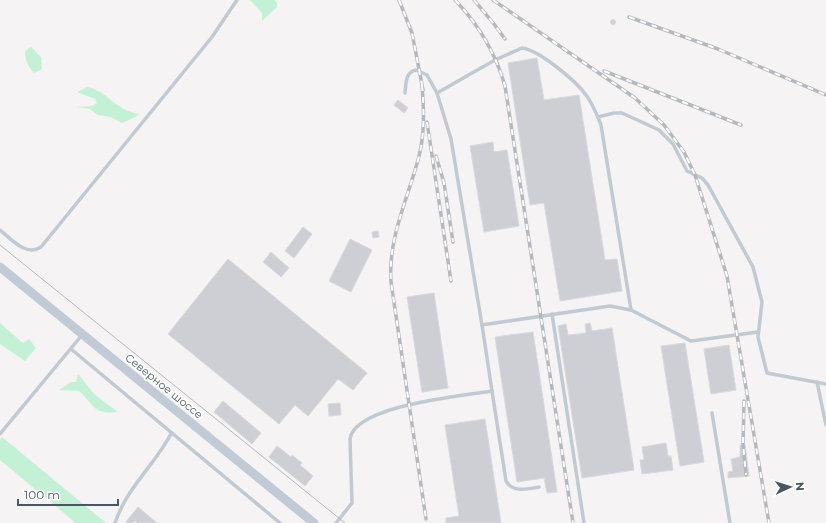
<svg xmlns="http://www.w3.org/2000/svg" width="826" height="523" font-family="Montserrat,sans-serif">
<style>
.green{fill:#c3f1d5}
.building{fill:#cdcfd5;stroke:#d7d9de}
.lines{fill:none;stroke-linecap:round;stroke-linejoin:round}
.service{stroke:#c1cad2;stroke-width:3.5}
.secondary{stroke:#c1cbd6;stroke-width:9}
.tram{stroke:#b5b8bd;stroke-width:1}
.rail-casing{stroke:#b5b8bd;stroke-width:3.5}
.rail{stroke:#fff;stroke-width:2;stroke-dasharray:6;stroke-linecap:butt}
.labels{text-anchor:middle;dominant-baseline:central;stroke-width:3.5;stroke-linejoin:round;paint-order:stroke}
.street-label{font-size:11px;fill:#4a5661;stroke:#fff}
</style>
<rect width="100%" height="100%" fill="#f5f3f3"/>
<g class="green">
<path d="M250,0H274L277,3V7L262,21V13Z"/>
<path d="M31,47L41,57L42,69L34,73C28,66 25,61 25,51Z"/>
<path d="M87,87C108,91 114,110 139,114C135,118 128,120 122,123L111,117L98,115L90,109L77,107L92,106L97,103L95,99L77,92Z"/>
<path d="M0,323L23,343L29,339L36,348L25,361L0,344Z"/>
<path d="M78,374L94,394L118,412C92,415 94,404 79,391L59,390L71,382H76Z"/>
<path d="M2,437L106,523H76L0,460V440Z"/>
</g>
<g class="building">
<circle cx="613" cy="22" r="2.5"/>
<path d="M537,58L544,100L579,95L605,260L617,259L622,291L560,301L544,203L530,205L508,63Z"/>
<path d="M398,100L408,108L404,113L394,105Z"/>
<path d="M493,142L494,152L507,150L519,226L484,232L470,146Z"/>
<path d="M303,227L312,234L294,258L285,251Z"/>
<path d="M378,231L379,237L373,238L372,232Z"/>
<path d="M350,239L372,250L351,292L329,281Z"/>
<path d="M271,252L289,268L281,277L263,262Z"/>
<path d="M228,259L367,373L353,390L338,379L308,416L295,405L279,424L168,334Z"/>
<path d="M434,293L448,388L422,392L407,297Z"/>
<path d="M590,323L592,331L612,328L634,470L582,478L558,326L566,324L568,335L586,333L585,324Z"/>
<path d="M533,332L557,492L547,493L544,478L517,482L495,337Z"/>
<path d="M685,343L704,462L680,466L661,346Z"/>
<path d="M729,345L736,390L711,394L704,349Z"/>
<path d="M223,401L261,433L252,444L214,412Z"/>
<path d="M340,403L341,415L329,416L328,404Z"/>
<path d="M485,419L501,523H446V518L459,516L445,425Z"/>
<path d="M666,443L668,456H671L673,470L642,474L640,460H644L642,447Z"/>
<path d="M740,445H745L749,476L728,478V472L733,471L731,459L740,457Z"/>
<path d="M277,446L291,457L292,455L302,463L300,465L313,476L305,486L269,457Z"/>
<path d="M138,507L157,523H137L134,521L133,523H125Z"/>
</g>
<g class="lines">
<g class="service">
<path d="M405,93C406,84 405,72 416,70L427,75L437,93"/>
<path d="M598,117L614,113H622L659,130L673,144L687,171L702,178L708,185L753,267L762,302L758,337L767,373L826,384"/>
<path d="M0,230C11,239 26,257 41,247L212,37L237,0"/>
<path d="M552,314L584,523"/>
<path d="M482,325L610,306L631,310L691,341L758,332"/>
<path d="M71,349L280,523"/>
<path d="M817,382L826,425"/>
<path d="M492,391L506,481C513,493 527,489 539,487"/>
<path d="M712,413L730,523"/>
<path d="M0,434L82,335"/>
<path d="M115,523C127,487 154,466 171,434"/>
<path d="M336,523L352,503L350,439C355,405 463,396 492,391L482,325L451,139L437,93L495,60L522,48C539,50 576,81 586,95C593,104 597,115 601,125L631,310"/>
</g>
<path class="secondary" d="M0,267L314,523"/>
<path class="tram" d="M0,245L345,523"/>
<defs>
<g id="rail">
<path d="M399,0L412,33L423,90"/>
<path d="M455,0C478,24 496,54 505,86L573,523"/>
<path d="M474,0L494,24L505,39"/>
<path d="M493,0L635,98L664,125L684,152L695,175L727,276L769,523"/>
<path d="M629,17L718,49L826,95"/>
<path d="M604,71L741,125"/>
<path d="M422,85C424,110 425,135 418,160C407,201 388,238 391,282L426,519"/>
<path d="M427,122L451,281"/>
<path d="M436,156L444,183L453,242"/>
<path d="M744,401L743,444L746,475"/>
</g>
</defs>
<use href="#rail" class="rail-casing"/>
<use href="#rail" class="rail"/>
</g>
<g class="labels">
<g class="street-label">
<text transform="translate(164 386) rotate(39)">Северное шоссе</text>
</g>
</g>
<g transform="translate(790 487) rotate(86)" stroke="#ffffff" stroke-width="3" paint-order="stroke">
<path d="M0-3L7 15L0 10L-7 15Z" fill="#4a5661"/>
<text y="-6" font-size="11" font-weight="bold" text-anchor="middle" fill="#4a5661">N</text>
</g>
<path d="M18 499v6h100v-6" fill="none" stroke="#4a5661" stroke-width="2"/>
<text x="24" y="499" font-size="12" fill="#4a5661" stroke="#ffffff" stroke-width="3" paint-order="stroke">100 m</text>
</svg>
